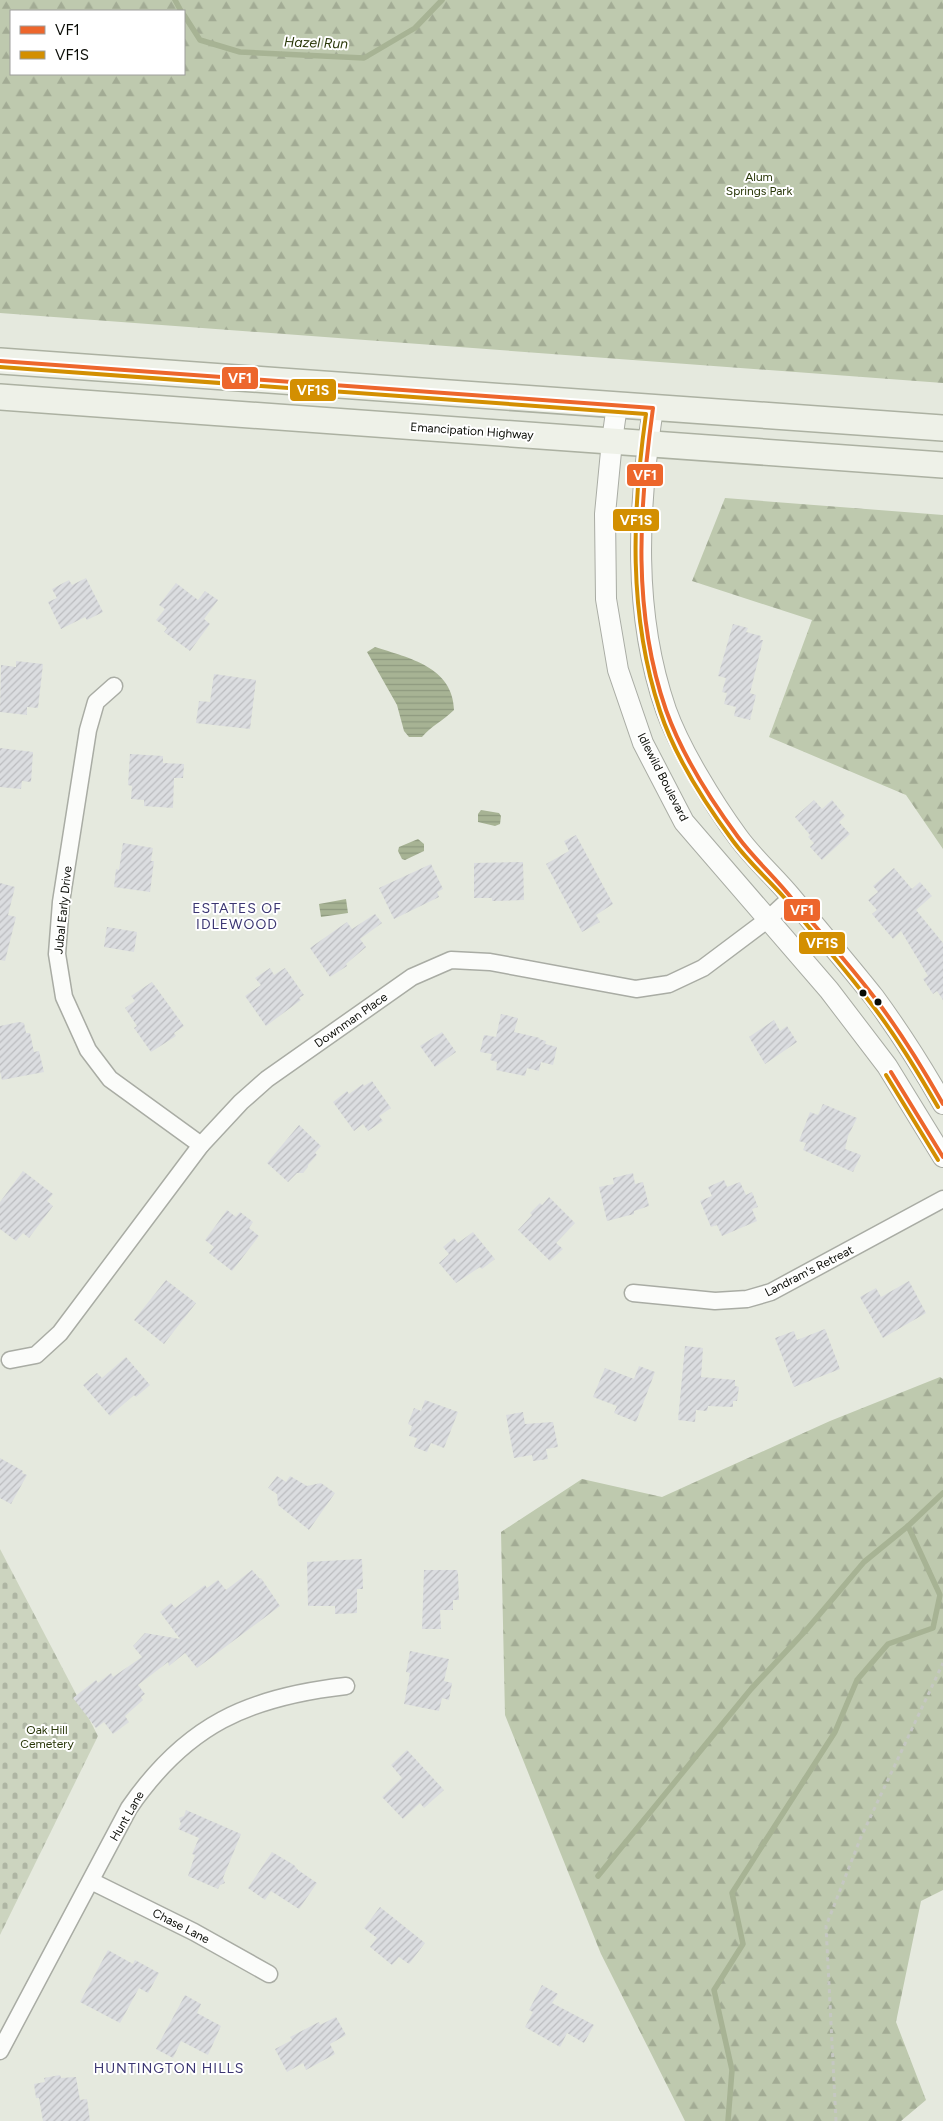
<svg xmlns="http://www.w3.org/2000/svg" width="943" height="2121" font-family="Figtree,sans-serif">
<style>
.forest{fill:url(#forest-firs);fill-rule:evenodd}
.cemetery{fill:url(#cemetery-stones)}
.water{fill:url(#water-rules)}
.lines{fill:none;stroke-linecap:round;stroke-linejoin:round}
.stream{stroke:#a7b394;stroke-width:5.5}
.building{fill:url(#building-hatch)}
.minor-casing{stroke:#a9aca4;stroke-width:19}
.tertiary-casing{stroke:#a9aca4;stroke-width:22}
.primary-casing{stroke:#acb1a2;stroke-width:28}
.path{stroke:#c5c7c2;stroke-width:3;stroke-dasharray:4 4;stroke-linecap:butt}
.minor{stroke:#fbfcfa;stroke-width:16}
.tertiary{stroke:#fbfcfa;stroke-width:20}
.primary{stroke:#eef1e8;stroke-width:25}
.bus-1-casing{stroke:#fff;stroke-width:8}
.bus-2-casing{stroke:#fff;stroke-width:8}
.bus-1{stroke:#ed662c;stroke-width:4}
.bus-2{stroke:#d38f01;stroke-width:4}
.bus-dot{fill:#0a0c06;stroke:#fff;stroke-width:2}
.labels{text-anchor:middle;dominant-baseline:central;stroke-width:4;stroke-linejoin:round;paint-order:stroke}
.park-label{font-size:12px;fill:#283607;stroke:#fff}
.street-label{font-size:12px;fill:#0a0c06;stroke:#fff}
.water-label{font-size:14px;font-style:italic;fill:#2a3809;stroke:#fff}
.neighbourhood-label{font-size:14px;letter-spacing:1px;fill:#3b3672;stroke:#fff}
.line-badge{stroke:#fff;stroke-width:2}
.badge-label{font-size:14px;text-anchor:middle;font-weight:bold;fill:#fff}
</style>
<defs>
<pattern id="forest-firs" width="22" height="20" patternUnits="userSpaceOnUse" patternTransform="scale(1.25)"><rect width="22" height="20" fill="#bec9ae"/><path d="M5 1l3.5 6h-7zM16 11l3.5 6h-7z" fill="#a2ab94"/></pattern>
<pattern id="cemetery-stones" width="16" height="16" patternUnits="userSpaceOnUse" patternTransform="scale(1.25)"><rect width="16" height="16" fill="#ccd4bf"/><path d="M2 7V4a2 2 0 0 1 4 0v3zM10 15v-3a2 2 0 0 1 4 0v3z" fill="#aeb5a3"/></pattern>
<pattern id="water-rules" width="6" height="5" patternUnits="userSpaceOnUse" patternTransform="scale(1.25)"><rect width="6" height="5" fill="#a7b394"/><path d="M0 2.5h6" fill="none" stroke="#8e997e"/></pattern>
<pattern id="building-hatch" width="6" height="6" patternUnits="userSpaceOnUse" patternTransform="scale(1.25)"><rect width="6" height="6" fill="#dbdde0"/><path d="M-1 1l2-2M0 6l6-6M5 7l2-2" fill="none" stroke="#bbbcbf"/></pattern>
</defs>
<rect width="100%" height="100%" fill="#e5e9de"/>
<g class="forest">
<path d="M0,0H943V383L0,313ZM184,11V74H11V11Z"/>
<path d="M725,498L943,515V849L906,795L769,737L812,620L692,581Z"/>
<path d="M940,1377L943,1379V1890L921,1901L896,2022L926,2100L901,2121H685L601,1954L505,1715L501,1532L582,1479L662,1497L830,1421Z"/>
</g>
<path class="cemetery" d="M0,1549L98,1736L0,1935Z"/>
<g class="water">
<path d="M375,647C409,658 453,667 454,710C443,721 431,726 422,737H409L404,731L397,705L367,652Z"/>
<path d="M481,810L499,813L501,816L500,824L495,826L478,822V814Z"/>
<path d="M418,839L424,844V851L405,860L402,859L398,851L399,847Z"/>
<path d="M346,899L348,913L321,917L319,904Z"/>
</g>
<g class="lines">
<g class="stream">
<path d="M175,0L181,11"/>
<path d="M184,15L200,40L240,52L364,58L415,28L442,0"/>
<path d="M598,1876L751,1689L808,1628L864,1562L908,1526"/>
<path d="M728,2121L732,2070L714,1990L743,1944L732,1893L835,1732L857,1680L888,1644L933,1628L940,1595L908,1526L943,1493"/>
</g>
</g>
<g class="building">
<path d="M86,578L103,612L87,620L85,617L61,629L48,602L57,598L52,589L69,580L72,585Z"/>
<path d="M176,583L198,600L205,591L218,600L204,619L210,624L190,651L164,632L167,628L156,620L165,609L159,605Z"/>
<path d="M733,624L748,628L746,632L761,636L760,640H763L750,693L756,695L750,720L734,716L736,707L724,704L727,693L722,692L726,678L718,676Z"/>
<path d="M16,661L43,664L38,708L27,707V715L0,712L1,665L16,667Z"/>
<path d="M214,674L256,680L250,729L196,723L199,701L210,702Z"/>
<path d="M0,748L33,752L31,782L22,781L21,789L0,787Z"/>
<path d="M130,754L163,756V763L184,764L183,778H174L173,808L144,806V800L131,799L132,786L128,785Z"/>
<path d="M814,800L822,809L832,800L845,816L839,822L850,834L822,860L810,847L814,843L808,837L810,835L795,817Z"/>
<path d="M576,835L613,904L596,915L600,922L582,932L546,864L569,851L564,841Z"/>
<path d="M123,843L153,848L151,861H154L150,892L114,887L116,869L119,870Z"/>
<path d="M523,862L524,900L492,901V898H474V863Z"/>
<path d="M431,864L443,889L437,892L439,897L394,919L379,888Z"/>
<path d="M894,868L912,889L920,882L932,896L916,910L943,943V1000L937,991L933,994L923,979L928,976L901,931L893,939L872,914L877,910L868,900L878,892L873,886Z"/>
<path d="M0,883L15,887L8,915L16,917L5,961L0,960Z"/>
<path d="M375,914L382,923L360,939L366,947L346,964L347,966L330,977L310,948L347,922L352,929Z"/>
<path d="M107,927L137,932L134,952L104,947Z"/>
<path d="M270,968L274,975L285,968L304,995L299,998L301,1000L266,1026L245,996L261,985L255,978Z"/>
<path d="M152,982L184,1026L174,1033L176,1036L151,1052L134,1028L137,1026L125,1008L135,1001L131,996Z"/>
<path d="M501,1014L518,1018L514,1032L540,1038L539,1039L546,1041L545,1044L557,1047L553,1065L541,1062L539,1071L527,1068L525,1076L496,1070L497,1062L490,1060L492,1054L480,1052L484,1035L496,1037Z"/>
<path d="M774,1020L780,1031L787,1026L797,1042L765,1064L749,1037Z"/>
<path d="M19,1022L24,1023L26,1033H30L34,1052L39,1051L44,1072L2,1080L0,1071V1026Z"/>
<path d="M442,1032L456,1052L435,1067L420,1046Z"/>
<path d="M372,1081L391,1108L379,1116L383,1121L368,1131L363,1124L354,1131L333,1102L347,1091L349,1094L363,1084L364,1086Z"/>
<path d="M823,1104L857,1118L848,1136L845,1149L861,1155L853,1172L803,1150L806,1143L799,1141L810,1112L818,1115Z"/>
<path d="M299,1125L321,1146L315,1153L317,1155L308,1165V1167L303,1173H297L288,1182L267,1163Z"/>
<path d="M23,1171L53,1194L47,1201L53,1206L29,1238L23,1233L16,1241L0,1229V1202Z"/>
<path d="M633,1173L635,1184L643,1182L649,1206L634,1211V1214L607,1221L599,1187L614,1184L613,1178Z"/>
<path d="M724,1180L727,1187L740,1182L746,1195L752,1192L758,1207L752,1209L757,1221L722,1236L717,1225L711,1227L700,1201L712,1196L708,1187Z"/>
<path d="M549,1197L575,1223L556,1243L563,1249L550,1261L518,1230L532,1215L530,1213L540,1203L542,1205Z"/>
<path d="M227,1210L236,1217L240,1212L253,1222L249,1228L259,1236L232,1271L209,1253L214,1247L205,1240Z"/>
<path d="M473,1232L495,1259L482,1269L480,1267L456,1283L439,1263L449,1254L443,1247L454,1238L458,1243Z"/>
<path d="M166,1280L196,1303L164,1344L134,1320Z"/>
<path d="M909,1281L926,1313L883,1338L860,1297L876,1288L881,1297Z"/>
<path d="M825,1329L840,1369L794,1387L775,1338L794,1331L797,1340Z"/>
<path d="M685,1346L703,1348L701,1377L735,1380V1386L739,1387L737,1401H733V1407L708,1406L707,1411L696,1410L695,1422L678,1420Z"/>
<path d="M126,1357L150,1385L136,1397L134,1395L110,1416L83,1385L97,1373L102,1378Z"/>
<path d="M639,1366L655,1372L636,1422L614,1413L617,1406L593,1397L605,1368L634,1379Z"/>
<path d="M425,1400L458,1412L444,1448L431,1443L427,1452L414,1447L417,1438L409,1436L412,1426L408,1424L414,1408L421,1411Z"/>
<path d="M523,1412L525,1424L553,1422L558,1447L546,1449L548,1459L533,1461L532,1455L514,1458L506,1415Z"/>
<path d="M0,1458L23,1471L22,1473L27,1475L11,1504L0,1498Z"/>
<path d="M277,1476L286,1482L290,1476L307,1486L321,1483L335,1493L309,1530L278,1505L277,1494L268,1488Z"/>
<path d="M362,1559L363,1589H357V1613L335,1614V1606H308L307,1562Z"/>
<path d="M252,1570L260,1579L261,1578L280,1606L197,1668L185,1653L169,1666L168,1662L138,1685L145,1694L141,1697L143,1700L125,1716L129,1722L113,1734L104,1722L96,1728L73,1698L96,1680L98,1683L111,1673L113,1677L142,1657L133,1646L145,1633L180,1639L160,1612L171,1603L175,1608L205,1585L207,1588L218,1580L226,1590Z"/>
<path d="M424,1570H457L458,1574L459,1600H453V1610H440L441,1629H422Z"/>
<path d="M410,1651L449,1659L444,1681L452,1683L449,1700L442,1698L439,1711L404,1704L410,1673L406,1672Z"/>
<path d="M407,1750L444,1790L424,1808L420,1803L403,1819L382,1797L402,1778L391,1765Z"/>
<path d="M186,1810L241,1834L223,1878L225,1883L220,1885L218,1889L188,1876L195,1855L192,1854L199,1838L178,1829L181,1824L179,1818L184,1816Z"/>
<path d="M272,1852L294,1865L298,1870L317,1883L299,1909L271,1891L265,1900L248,1888Z"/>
<path d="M380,1907L425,1943L409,1964L399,1957L392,1965L370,1947L377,1938L364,1928Z"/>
<path d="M108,1950L133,1964L135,1960L159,1973L148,1993L139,1988L120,2023L80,2002Z"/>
<path d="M542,1985L558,1994L552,2003L594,2025L584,2043L567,2033L560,2047L525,2027L533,2012L529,2010Z"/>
<path d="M185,1995L201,2004L197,2013L221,2026L208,2055L181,2041L173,2058L156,2049Z"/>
<path d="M336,2017L346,2035L330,2044L335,2054L306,2070L303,2063L287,2072L275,2049L292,2040L290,2037L319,2022L320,2025Z"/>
<path d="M60,2075L61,2078L76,2077L80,2100L87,2099L90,2121H43L39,2098H36L34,2084L45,2082L44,2078Z"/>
</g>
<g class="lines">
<defs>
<g id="minor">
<path d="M114,686L96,702L88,730L61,902L57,954L64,997L88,1050L110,1079L201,1145"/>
<path d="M633,1293L715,1301L747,1299L771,1292L943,1199"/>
<path d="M10,1360L36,1355L60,1333L201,1145L241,1102L267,1079L412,977L451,960L490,962L636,989L669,984L703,968L767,920L792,897"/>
<path d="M91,1881L194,1932L269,1974"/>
<path d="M0,2051L129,1808C186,1725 248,1697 346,1686"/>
</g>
<g id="tertiary">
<path d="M617,405L612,441L605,514L606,599L618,670L643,743L684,822L829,990L887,1066L943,1157"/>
<path d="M653,408C638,508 632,612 666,710C680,749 713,803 738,837C754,859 776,878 793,899C820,932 848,964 874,997C899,1031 922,1067 943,1104"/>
</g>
<g id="primary">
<path d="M0,361L943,428"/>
<path d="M0,397L943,465"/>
</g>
</defs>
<use href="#minor" class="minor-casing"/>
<use href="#tertiary" class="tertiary-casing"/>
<use href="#primary" class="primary-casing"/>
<path class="path" d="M836,2121L826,1926L861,1837L943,1663"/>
<use href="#minor" class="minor"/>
<use href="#tertiary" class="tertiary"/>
<use href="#primary" class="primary"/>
<defs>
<g id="bus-1">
<path d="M0,361L653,408C639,509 632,612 666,710C682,755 710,799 738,837C755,860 776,878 793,900C820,932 849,964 874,997C900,1031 922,1067 943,1104"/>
<path d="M891,1072L943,1157"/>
</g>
<g id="bus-2">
<path d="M0,367L646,414C632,513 628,614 660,711C675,757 704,802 733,841C750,864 771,882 789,903C815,936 844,967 869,1001C895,1034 917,1071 938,1107"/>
<path d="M886,1075L938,1160"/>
</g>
</defs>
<use href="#bus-1" class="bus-1-casing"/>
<use href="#bus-2" class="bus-2-casing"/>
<use href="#bus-1" class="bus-1"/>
<use href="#bus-2" class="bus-2"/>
</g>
<g class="bus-dot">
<circle cx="863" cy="993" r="4.5"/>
<circle cx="878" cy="1002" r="4.5"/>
</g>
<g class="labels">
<g class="park-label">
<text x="759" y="177">Alum<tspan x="759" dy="14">Springs Park</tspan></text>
<text x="47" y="1730">Oak Hill<tspan x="47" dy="14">Cemetery</tspan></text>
</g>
<g class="street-label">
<text transform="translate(472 431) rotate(4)">Emancipation Highway</text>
<text transform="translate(663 777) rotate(63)">Idlewild Boulevard</text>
<text transform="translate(63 910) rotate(-84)">Jubal Early Drive</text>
<text transform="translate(351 1020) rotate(-35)">Downman Place</text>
<text transform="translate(809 1271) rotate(-27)">Landram's Retreat</text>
<text transform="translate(127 1816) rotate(-60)">Hunt Lane</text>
<text transform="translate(181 1926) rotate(27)">Chase Lane</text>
</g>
<g class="water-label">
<text transform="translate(316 43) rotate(2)">Hazel Run</text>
</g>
<g class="neighbourhood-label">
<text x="237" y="908">ESTATES OF<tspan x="237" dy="16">IDLEWOOD</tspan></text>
<text x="169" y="2068">HUNTINGTON HILLS</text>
</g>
</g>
<g class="line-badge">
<rect x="221" y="366" width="38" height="24" rx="5" fill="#ed662c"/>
<rect x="289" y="378" width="48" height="24" rx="5" fill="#d38f01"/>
<rect x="626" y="463" width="38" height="24" rx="5" fill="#ed662c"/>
<rect x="612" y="508" width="48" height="24" rx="5" fill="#d38f01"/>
<rect x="783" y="898" width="38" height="24" rx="5" fill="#ed662c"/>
<rect x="798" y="931" width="48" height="24" rx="5" fill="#d38f01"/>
</g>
<g class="badge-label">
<text x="240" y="383">VF1</text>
<text x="313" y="395">VF1S</text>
<text x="645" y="480">VF1</text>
<text x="636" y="525">VF1S</text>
<text x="802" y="915">VF1</text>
<text x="822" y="948">VF1S</text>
</g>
<rect x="10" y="10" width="175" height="65" fill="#ffffff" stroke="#9d9e9b"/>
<rect x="20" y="26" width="25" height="8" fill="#ed662c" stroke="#9d9e9b"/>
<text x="55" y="35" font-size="15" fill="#0a0c06">VF1</text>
<rect x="20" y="51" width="25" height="8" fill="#d38f01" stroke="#9d9e9b"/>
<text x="55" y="60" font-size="15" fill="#0a0c06">VF1S</text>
</svg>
